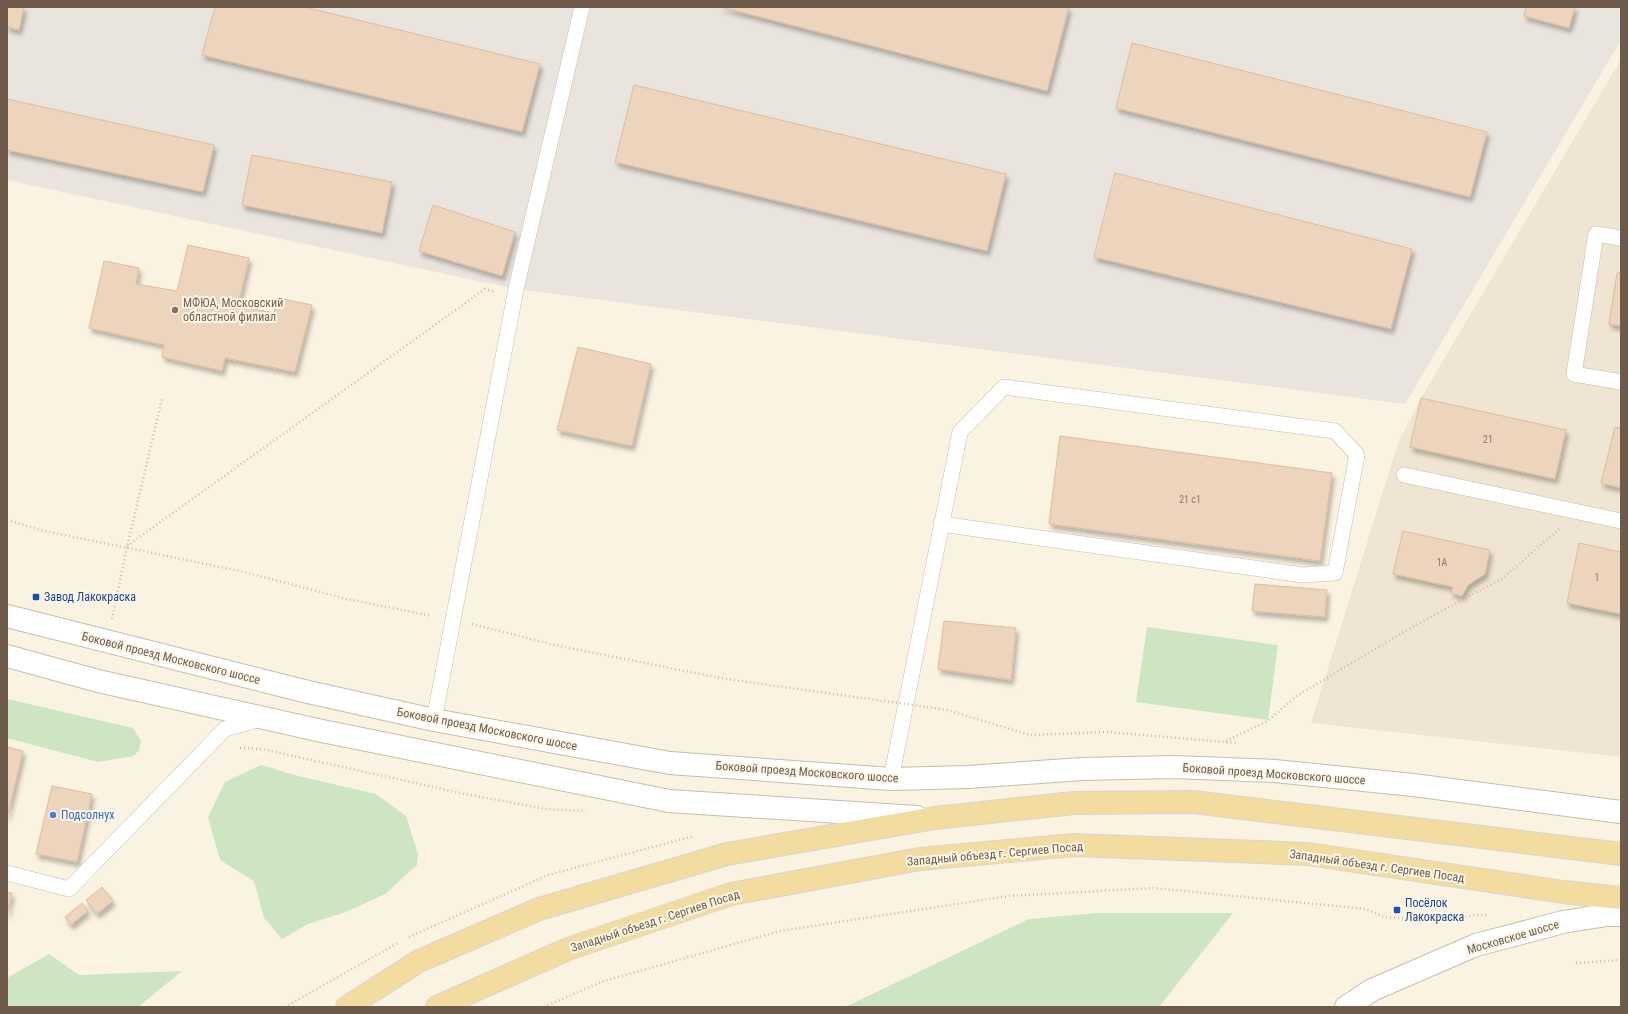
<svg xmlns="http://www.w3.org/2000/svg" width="1628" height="1014" font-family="'Roboto Condensed',sans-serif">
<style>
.residential{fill:#f0e5d2}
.industrial{fill:#e9e4dd}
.green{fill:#cde5c3}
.building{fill:#ecd4bd;stroke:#ddbc9f;filter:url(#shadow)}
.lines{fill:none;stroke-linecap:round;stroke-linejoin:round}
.service-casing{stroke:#c9bbaa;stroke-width:16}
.minor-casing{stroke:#c9bbaa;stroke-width:24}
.secondary-casing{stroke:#ccbca9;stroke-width:24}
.primary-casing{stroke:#dad4d0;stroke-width:24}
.path{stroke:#d1b8a0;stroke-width:2.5;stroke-dasharray:1 3;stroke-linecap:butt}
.service{stroke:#fff;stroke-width:15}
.minor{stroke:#fff;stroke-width:22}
.secondary{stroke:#fff;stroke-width:22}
.primary{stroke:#f3dca0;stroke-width:22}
.path-bridge{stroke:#d1b8a0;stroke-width:2.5;stroke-dasharray:1 3;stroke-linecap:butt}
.education-dot{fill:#8d6e63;stroke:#fdf7e8;stroke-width:1.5}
.transit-dot{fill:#1a4fb4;stroke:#fdf7e8;stroke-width:1.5}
.shop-dot{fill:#3f7fe0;stroke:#fdf7e8;stroke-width:1.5}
.labels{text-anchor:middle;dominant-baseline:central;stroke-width:4;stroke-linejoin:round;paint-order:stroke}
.number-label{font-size:10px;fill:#8e7968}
.education-label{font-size:12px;fill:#785e54;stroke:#fdf7e8;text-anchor:start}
.transit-label{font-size:12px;fill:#164399;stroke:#fdf7e8;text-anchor:start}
.street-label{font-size:12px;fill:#6f5b4b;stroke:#fdf7e8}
.shop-label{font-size:12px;fill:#366cbe;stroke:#fdf7e8;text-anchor:start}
</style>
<defs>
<filter id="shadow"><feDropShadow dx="2.5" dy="4.5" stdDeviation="2" flood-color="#0004"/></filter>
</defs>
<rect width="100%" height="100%" fill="#faf3e2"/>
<path class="residential" d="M1621,59V757L1311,723L1398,443L1421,398Z"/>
<path class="industrial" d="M7,7H1621V40L1405,404L516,289L7,180Z"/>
<g class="green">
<path d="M1147,627L1278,645L1268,720L1136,702Z"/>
<path d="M7,699L133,728L141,741L139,750L134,756L98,762L7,738Z"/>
<path d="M261,765L298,776L376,794L406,816L418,854L417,865L385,894L346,912L308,924L282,939L264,918L254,881L220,860L208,817L225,782Z"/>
<path d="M1097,913H1233L1159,1007H845L1029,919Z"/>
<path d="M49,954L79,975L182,971L138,1007H7V978Z"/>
</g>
<g class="building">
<path d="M7,7H24L19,30L7,27Z"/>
<path d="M215,7H304L540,64L522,132L202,55Z"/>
<path d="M721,7H1069L1047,91Z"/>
<path d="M1526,7H1575L1569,28L1524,16Z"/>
<path d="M1132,43L1487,132L1470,197L1116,108Z"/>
<path d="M634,85L1006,174L987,251L615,162Z"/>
<path d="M7,99L214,145L203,192L7,150Z"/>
<path d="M252,155L392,182L382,233L242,205Z"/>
<path d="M1115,173L1412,249L1391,329L1094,257Z"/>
<path d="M433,205L515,232L502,276L419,251Z"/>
<path d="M188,245L249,258L238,306L274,313L278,298L312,305L295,372L225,358L222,371L162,357L164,345L89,328L104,261L139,268L136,284L177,291Z"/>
<path d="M1617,273H1621V326L1609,324Z"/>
<path d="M578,347L651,364L632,446L557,430Z"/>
<path d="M1421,398L1566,430L1555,479L1410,447Z"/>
<path d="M1615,427L1621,428V488L1601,483Z"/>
<path d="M1060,436L1332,473L1320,561L1049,524Z"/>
<path d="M1403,531L1490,550L1485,574L1468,585L1462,596L1451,593L1453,587L1393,574Z"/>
<path d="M1579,543L1621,552V614L1567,603Z"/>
<path d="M1255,584L1327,590L1325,617L1252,611Z"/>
<path d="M944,621L1016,628L1011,680L938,669Z"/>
<path d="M7,747L23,751L7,818Z"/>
<path d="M52,786L92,794L77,862L36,854Z"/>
<path d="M102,887L113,901L97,914L86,900Z"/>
<path d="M7,892L12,893L7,915Z"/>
<path d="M82,903L88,911L71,925L65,917Z"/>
</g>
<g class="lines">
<defs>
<g id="service">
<path d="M1621,238L1596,234L1574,374L1621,382"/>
<path d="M1404,475L1621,521"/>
<path d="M434,720L516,289L582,7"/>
<path d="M891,779L960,432L1004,387L1335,431L1357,455L1335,573L1303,575L941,524"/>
<path d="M7,873L69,889L225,729L261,719"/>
</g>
<path id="minor" d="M7,616L308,692L434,720L670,763L891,779L968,777L1082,769L1173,767L1275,771L1413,785L1621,812"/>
<g id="secondary">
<path d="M7,656L98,681L322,731L669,801L917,817"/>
<path d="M1346,1007L1372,990L1476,945L1563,922L1607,915H1621"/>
</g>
<g id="primary">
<path d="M347,1007L419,961L539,909L727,854L935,818L1074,803L1193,802L1621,854"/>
<path d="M437,1007L568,949L731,894L920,859L1074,845L1308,854L1563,892L1621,898"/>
</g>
</defs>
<use href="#service" class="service-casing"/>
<use href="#minor" class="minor-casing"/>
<use href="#secondary" class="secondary-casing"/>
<use href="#primary" class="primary-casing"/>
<g class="path">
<path d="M7,520L40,530L240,571L347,599L432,616"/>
<path d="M127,546L485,289L495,292"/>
<path d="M112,619L127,547L162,399"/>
<path d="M472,624L559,646L726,679L884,701"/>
<path d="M927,707L947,710L1030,735L1108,732L1237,743"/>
<path d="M1226,741L1268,721L1295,697L1407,630L1503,578L1559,529"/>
<path d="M240,748L262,749L460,793L546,809L586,811"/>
<path d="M409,937L548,875L694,836"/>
<path d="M1576,963L1621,960"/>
<path d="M285,1007L398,943"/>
<path d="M544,1007L601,982L780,931L1009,896L1153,888L1366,909L1384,917L1449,921L1473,915H1487"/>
</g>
<use href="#service" class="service"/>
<use href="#minor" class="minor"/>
<use href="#secondary" class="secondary"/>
<use href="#primary" class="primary"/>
<path class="path-bridge" d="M884,701L927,707"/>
</g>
<circle class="education-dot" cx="175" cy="310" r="4"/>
<g class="transit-dot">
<rect x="32" y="593" width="8" height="8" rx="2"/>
<rect x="1393" y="906" width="8" height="8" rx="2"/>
</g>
<circle class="shop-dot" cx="53" cy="815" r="4"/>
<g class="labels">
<g class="number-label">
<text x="1488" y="439">21</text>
<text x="1190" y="499">21 с1</text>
<text x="1442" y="562">1А</text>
<text x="1597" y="577">1</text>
</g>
<g class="education-label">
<text x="183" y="303">МФЮА, Московский<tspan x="183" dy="14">областной филиал</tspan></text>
</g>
<g class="transit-label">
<text x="44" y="597">Завод Лакокраска</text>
<text x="1405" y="903">Посёлок<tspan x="1405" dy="14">Лакокраска</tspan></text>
</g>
<g class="street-label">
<text transform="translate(171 658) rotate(14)">Боковой проезд Московского шоссе</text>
<text transform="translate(487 729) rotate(11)">Боковой проезд Московского шоссе</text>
<text transform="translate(807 772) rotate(4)">Боковой проезд Московского шоссе</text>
<text transform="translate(1274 774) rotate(4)">Боковой проезд Московского шоссе</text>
<text transform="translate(995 854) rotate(-5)">Западный объезд г. Сергиев Посад</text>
<text transform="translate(1377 866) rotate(8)">Западный объезд г. Сергиев Посад</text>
<text transform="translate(655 921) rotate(-18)">Западный объезд г. Сергиев Посад</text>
<text transform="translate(1513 937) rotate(-16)">Московское шоссе</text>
</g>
<g class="shop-label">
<text x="61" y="815">Подсолнух</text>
</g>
</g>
<rect width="1628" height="1014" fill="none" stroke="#6f5b4b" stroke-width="16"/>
</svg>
